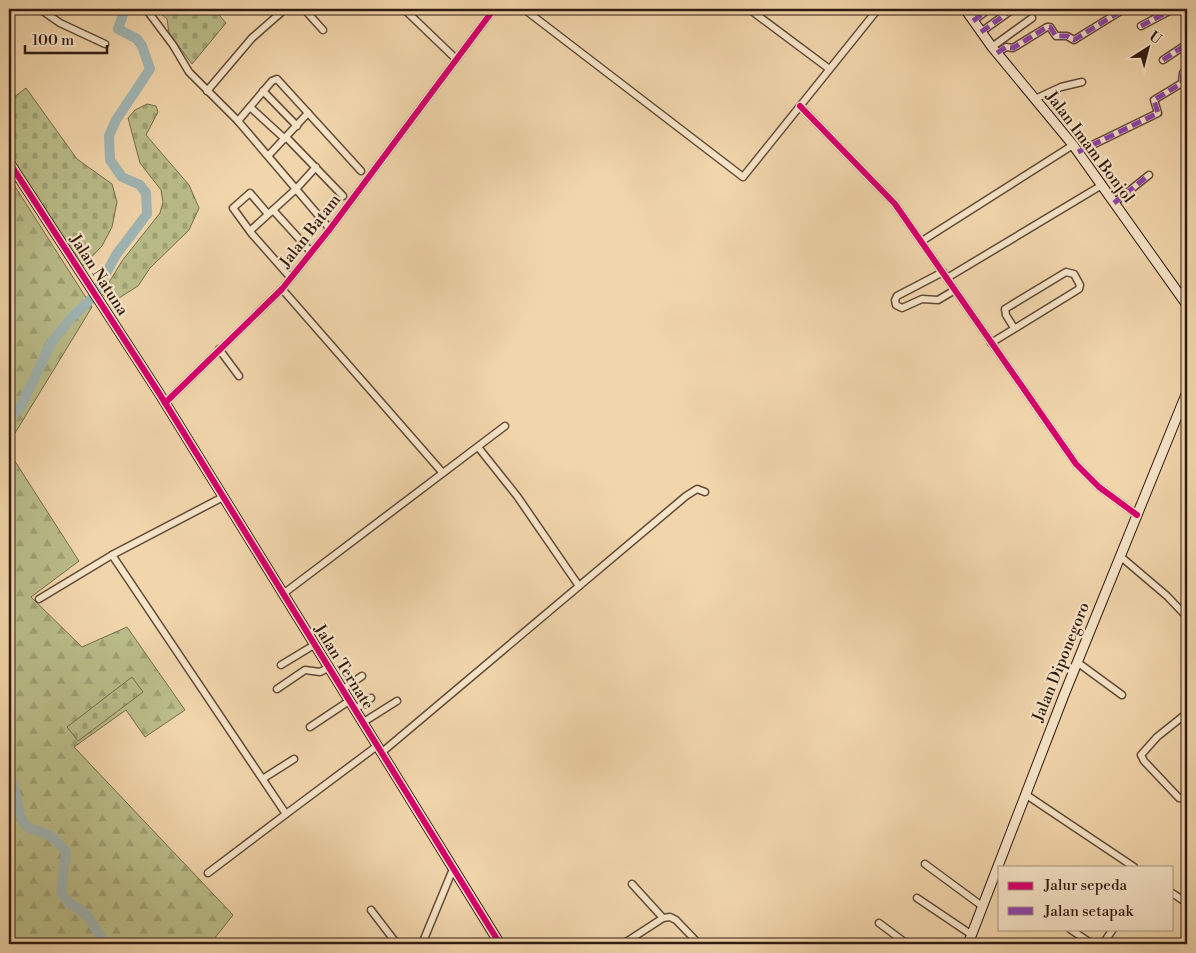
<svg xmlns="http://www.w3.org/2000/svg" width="1196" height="953" font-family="'Libre Bodoni',serif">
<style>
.forest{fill:url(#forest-firs);stroke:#766c4c}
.cemetery{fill:url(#cemetery-stones);stroke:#766c4c}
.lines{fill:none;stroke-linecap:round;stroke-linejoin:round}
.river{stroke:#a0b6b5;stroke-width:10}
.street-casing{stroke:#614a37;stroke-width:9}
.secondary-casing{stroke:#311b10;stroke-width:11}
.street{stroke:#f6e4c8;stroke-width:6}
.secondary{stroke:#f6e4c8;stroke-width:9}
.quiet{stroke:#8e44ad;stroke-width:5;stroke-dasharray:10 5;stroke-linecap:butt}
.cycleway-casing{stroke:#f6e4c8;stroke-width:9}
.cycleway{stroke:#d6006c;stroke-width:6}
.labels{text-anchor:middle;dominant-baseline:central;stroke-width:4.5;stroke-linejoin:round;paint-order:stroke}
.street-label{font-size:16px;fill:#311b10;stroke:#f6e4c8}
</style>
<defs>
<pattern id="forest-firs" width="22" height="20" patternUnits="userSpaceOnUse" patternTransform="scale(1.25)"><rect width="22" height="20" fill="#babd89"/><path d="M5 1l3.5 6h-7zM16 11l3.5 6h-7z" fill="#a0a275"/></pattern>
<pattern id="cemetery-stones" width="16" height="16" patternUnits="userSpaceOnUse" patternTransform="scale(1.25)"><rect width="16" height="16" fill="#babd89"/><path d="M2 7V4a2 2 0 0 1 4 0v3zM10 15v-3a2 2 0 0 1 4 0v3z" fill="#a0a275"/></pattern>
</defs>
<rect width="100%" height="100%" fill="#f1d5ab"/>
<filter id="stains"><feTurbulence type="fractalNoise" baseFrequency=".004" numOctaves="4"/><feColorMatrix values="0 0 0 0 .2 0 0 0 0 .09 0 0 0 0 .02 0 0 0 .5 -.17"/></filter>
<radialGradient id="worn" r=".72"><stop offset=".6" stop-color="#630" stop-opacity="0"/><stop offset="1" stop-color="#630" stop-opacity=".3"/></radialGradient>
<g class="forest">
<path d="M9,177L92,307L9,443Z"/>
<path d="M9,452L79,561L31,597L82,647L127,627L185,710L145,737L126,710L74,747L233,915L210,944H9Z"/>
</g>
<g class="cemetery">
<path d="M155,9H214L226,23L192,64L169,33L167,19Z"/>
<path d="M26,88L77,159L112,184L117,202L112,227L102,246L82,267L9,154V101Z"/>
<path d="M147,104L156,106L158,112L146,135L189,185L199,208L189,230L150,268L138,286L111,303L102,294L122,261L160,213L163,202L161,190L140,163L128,118L135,110Z"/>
<path d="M132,677L143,692L78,741L67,727Z"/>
</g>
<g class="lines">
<g class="river">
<path d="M9,418L20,408L51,343L70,319L94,296L116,255L147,214L146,193L140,185L122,177L110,160L109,136L116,120L150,69L142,46L137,39L118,29L125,9"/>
<path d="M9,778C20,792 15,810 23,822C29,831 38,830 46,834C54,837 61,846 66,852L61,892L68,902L86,914L106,944"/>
</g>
<defs>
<g id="street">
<path d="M40,9L60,23L105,44"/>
<path d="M146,9L173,45L189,72L238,121L330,229"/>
<path d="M304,9L323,30"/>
<path d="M404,9L456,59"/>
<path d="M524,9L743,177L878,9"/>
<path d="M749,9L828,68"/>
<path d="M1187,9V10"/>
<path d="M973,21L989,9"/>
<path d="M1141,26L1173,9"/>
<path d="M981,32L1013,9"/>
<path d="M992,47L1032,18"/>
<path d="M997,53L1006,47L1013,48L1047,27H1050L1056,36H1067L1074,40L1124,9"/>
<path d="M1163,60L1187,44"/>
<path d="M207,91L252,38L285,9"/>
<path d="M263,91L297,126"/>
<path d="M1035,99L1061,87L1082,82"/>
<path d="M800,106L895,204L1076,464L1099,487L1137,515"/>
<path d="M250,107L285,139"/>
<path d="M238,121L272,81L277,79L361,171"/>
<path d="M286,137L343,196"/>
<path d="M1078,152L1158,113L1154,100L1182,83L1183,73L1187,70"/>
<path d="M268,156L308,113"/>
<path d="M1114,203L1149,175"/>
<path d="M273,210L311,252"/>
<path d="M268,214L250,193L233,208L252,234L290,277"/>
<path d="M251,230L296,189L316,167"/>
<path d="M922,241L1073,145"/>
<path d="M943,272L897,296L895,300L896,305L902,308L922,299L938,300L955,290"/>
<path d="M947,278L1102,185"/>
<path d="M282,289L442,472"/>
<path d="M991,343L1079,289L1080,285L1074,274L1066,272L1005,309L1006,315L1014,328"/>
<path d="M219,349L239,376"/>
<path d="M165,403L282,289L330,229L494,9"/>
<path d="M478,447L517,496L579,586"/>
<path d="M112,555L286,814L208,873"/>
<path d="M1120,556L1167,596L1187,617"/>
<path d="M283,594L505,426"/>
<path d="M39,599L112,555L223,497"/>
<path d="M1077,662L1122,695"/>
<path d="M281,665L314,645"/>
<path d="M277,689L305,670L320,672L328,668"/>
<path d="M342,690L362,676"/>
<path d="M354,710L371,698"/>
<path d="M1187,713L1157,737L1141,755L1144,761L1179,798L1187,799"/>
<path d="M362,723L397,701"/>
<path d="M310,727L349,701"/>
<path d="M381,753L686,496L697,489L705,492"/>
<path d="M264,778L294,759"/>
<path d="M1025,794L1134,867"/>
<path d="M286,814L377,746"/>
<path d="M925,864L982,906"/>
<path d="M632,884L663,918"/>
<path d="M1172,893L1187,903"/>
<path d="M917,898L972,935"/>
<path d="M371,910L397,944"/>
<path d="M879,923L907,944"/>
<path d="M1070,929L1092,944"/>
<path d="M422,944L453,869"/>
<path d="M623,944L663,918L670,917L676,920L699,944"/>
<path d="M1103,944L1113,929"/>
</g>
<g id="secondary">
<path d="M965,9L992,47L1073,145L1187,305"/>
<path d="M9,162L159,393L500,944"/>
<path d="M968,944L1064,695L1187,392"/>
</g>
</defs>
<use href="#street" class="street-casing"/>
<use href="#secondary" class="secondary-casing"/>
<use href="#street" class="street"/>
<use href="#secondary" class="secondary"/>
<g class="quiet">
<path d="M1187,9V10"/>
<path d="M973,21L989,9"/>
<path d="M1141,26L1173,9"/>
<path d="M981,32L1013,9"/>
<path d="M997,53L1006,47L1013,48L1047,27H1050L1056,36H1067L1074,40L1124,9"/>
<path d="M1163,60L1187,44"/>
<path d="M1078,152L1158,113L1154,100L1182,83L1183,73L1187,70"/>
<path d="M1114,203L1149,175"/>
</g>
<defs>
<g id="cycleway">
<path d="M800,106L895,204L1076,464L1099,487L1137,515"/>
<path d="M9,162L159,393L500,944"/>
<path d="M165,403L282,289L330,229L494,9"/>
</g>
</defs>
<use href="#cycleway" class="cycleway-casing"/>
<use href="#cycleway" class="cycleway"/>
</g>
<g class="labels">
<g class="street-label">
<text transform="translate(1090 147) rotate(53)">Jalan Imam Bonjol</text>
<text transform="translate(310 231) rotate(-52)">Jalan Batam</text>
<text transform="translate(99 275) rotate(57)">Jalan Natuna</text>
<text transform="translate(1061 662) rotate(-68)">Jalan Diponegoro</text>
<text transform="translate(344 667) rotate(58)">Jalan Ternate</text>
</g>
</g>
<rect width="1196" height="953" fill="none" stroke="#f1d5ab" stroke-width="30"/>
<rect x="10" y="10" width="1176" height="933" fill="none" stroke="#311b10" stroke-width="2.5"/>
<rect x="15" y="15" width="1166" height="923" fill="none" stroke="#311b10"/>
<rect x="998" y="866" width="175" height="65" fill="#f6e4c8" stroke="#a7947e"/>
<rect x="1008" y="882" width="25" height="8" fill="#d6006c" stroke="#a7947e"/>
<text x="1044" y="890" font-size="15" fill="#311b10">Jalur sepeda</text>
<rect x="1008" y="907" width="25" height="8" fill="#8e44ad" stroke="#a7947e"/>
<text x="1044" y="916" font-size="15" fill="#311b10">Jalan setapak</text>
<g transform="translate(1148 48) rotate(36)" stroke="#f6e4c8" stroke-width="4" paint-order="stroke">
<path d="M0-4L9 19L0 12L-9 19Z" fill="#311b10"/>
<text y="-8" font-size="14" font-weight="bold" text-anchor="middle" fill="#311b10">U</text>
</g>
<path d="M25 45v8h82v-8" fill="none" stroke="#311b10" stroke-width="2.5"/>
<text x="32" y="45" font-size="15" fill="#311b10" stroke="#f6e4c8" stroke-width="4" paint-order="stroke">100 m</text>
<rect width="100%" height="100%" filter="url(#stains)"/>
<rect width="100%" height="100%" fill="url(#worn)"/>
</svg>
